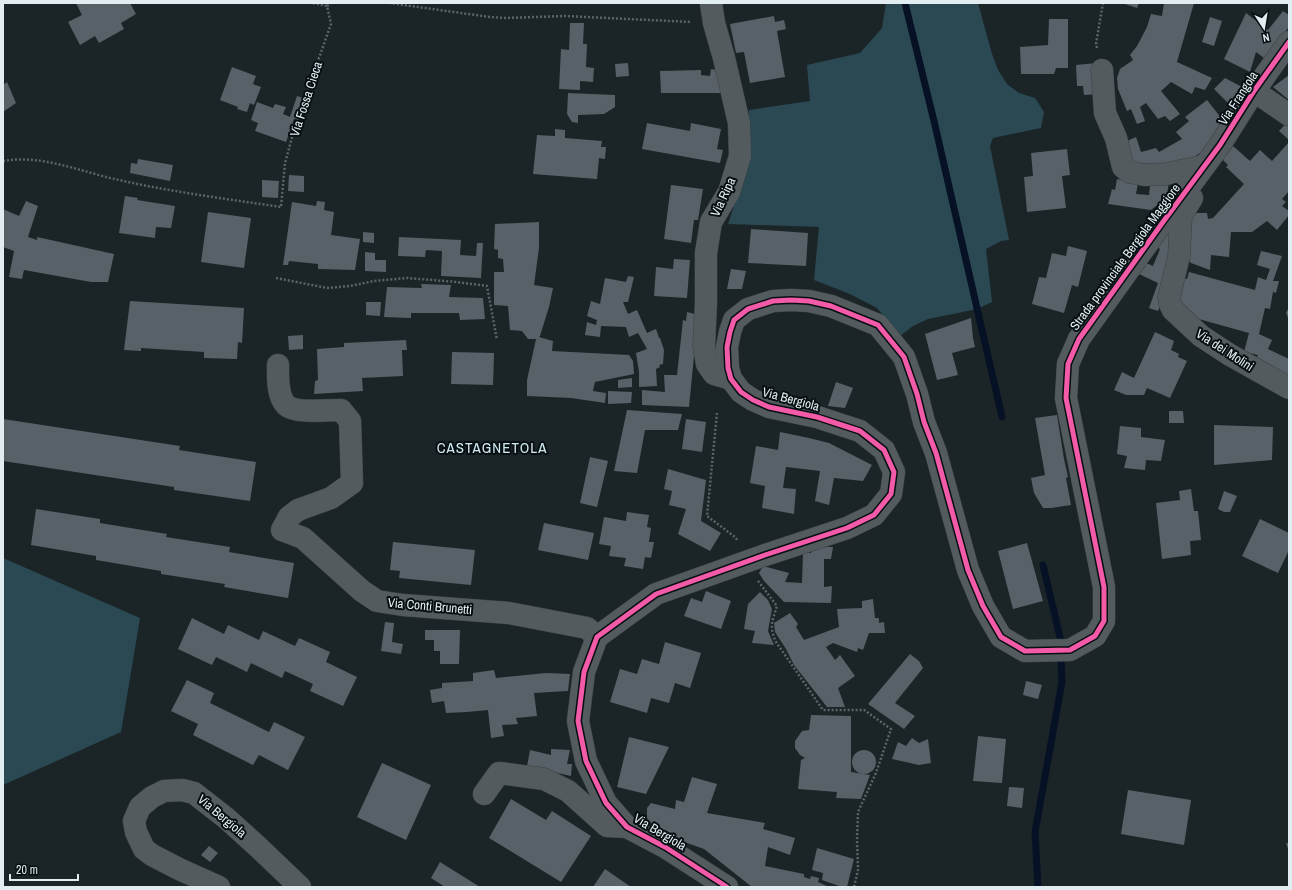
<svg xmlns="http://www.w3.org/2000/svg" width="1292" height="890" font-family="'Archivo Narrow',sans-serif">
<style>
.green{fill:#2b4953}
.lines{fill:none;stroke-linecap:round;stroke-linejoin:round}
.stream{stroke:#071125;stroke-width:7}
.building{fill:#576167}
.minor-casing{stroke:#3b4345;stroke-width:23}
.path{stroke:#5c6466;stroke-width:2.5;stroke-dasharray:2 2;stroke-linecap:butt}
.minor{stroke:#535b5e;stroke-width:22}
.cycleway-casing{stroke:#070f12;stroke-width:8}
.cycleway{stroke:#f35aa7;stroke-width:5}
.labels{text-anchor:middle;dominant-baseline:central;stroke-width:4;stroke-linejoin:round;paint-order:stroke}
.street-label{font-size:13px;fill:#e1edf1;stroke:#070f12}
.quarter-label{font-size:15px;letter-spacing:1px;fill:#d0e8f0;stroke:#070f12}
</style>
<rect width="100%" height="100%" fill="#1b2528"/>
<g class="green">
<path d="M886,3H978L992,54L998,70L1007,84L1019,93L1035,98L1044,112L1041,128L993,138L990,146L1009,240L1001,241L986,249L992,302L977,309L928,319L913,326L900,336L877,308L850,294L814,280L819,227L728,224L735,203L749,141V110L810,101L807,65L860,53L882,28Z"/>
<path d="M3,558L140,618L121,732L3,785Z"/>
</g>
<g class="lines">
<g class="stream">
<path d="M905,3L934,121L1002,417"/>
<path d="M1038,887L1035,832L1062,682L1060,637L1043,565"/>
</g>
</g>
<g class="building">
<path d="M76,3H130L136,14L121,23L124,29L99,43L95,36L80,45L68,22L82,15Z"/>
<path d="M1122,3H1139L1137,8Z"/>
<path d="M1164,3H1194L1177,62L1212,78L1205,90L1195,87L1192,94L1171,82L1161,91L1180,114L1170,121L1165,116L1158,119L1146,103L1140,107L1145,121L1137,124L1131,109L1127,111L1118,89L1117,78L1120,69L1133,60L1130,55L1137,46L1147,27L1151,14L1162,16Z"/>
<path d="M1283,11L1289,15V27L1264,58L1256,52L1250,72L1224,59L1246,13L1268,30Z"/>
<path d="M774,16L775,22L784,20L786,29L777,31L785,77L750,83L744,52L736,53L730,24Z"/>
<path d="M1210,17L1222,21L1214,46L1202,42Z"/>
<path d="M1049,19H1068V68H1056L1054,74H1021L1020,47L1048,45Z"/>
<path d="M570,23H584L583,44H587L586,67L594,68L593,82L580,81V90L559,89L561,49L569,50Z"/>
<path d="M628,63L629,76L616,77L615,64Z"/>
<path d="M1097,63L1099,94L1084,95L1083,86H1077L1076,65Z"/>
<path d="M232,67L256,76L253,84L261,87L254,105L250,103L247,112L237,109L238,107L220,100Z"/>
<path d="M711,69L723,71L726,93H661L660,71L701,70V75L710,76Z"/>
<path d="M1289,75V100L1273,87Z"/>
<path d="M1225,78L1244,88L1234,109L1214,89Z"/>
<path d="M7,82L16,103L3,112V85Z"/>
<path d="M568,93L615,95V107L604,114L578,115V123L572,122L567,114Z"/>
<path d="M297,96L304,98L296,119H294L286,142L255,131L258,123L251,120L257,102L273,108L275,104L286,107L283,114L290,117Z"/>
<path d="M1207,100L1226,124L1209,146L1196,156L1181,166L1133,168L1127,141L1136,137L1141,152L1156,148L1159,152L1182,139L1176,132L1189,121L1185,117Z"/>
<path d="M1289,120V140L1279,131Z"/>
<path d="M647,123L690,131L691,123L721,129L717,149L723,150L720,163L642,149Z"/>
<path d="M555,129L565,130V138L602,141L601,147H606L605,159L599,158L597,179L533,174L537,135L555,136Z"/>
<path d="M1289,142V191L1282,199L1286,202L1282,206L1289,211V215L1277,230L1267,221L1252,232H1231L1229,257L1211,255L1210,270L1191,263L1187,259L1190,213H1207L1208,219L1213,218L1244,184L1226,167L1228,165L1222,159L1233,146L1250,161L1260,150L1272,161Z"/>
<path d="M1067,149L1070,175L1062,176L1066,208L1027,212L1024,177L1033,176L1031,153Z"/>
<path d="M138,159L173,165L170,181L130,173L131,163L137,164Z"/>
<path d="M289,175L304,176V192L288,191Z"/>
<path d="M1151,177L1169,179L1167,197L1151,210L1108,204L1112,189L1115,190L1117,179L1138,183L1136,194L1149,195Z"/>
<path d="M262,180L279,181L278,198L262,197Z"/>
<path d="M671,185L703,189L698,220H694L691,243L664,239Z"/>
<path d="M125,196L138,198L137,200L175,206L171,228L156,227L155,238L119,233Z"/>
<path d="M26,201L38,206L28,237L37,240V237L114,254L108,282H91L24,270L22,279L9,277L14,251L3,247L4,233H3V209L19,216Z"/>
<path d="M317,201L325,202L324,210L334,212L331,235L360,239L355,270L318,269V264L289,261L288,265H283L292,202L316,206Z"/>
<path d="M208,212L251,218L244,268L201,262Z"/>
<path d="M539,222V248L534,285L553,288L549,307L540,336L539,337L553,341L552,351L629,355L633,361L634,374L595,382L593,391L606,393L605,403L571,398L527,396V380L536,339H528L522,331L510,330L508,306L494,305V272H504L503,259L498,258V250L494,249L495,224Z"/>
<path d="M1175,223L1172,271L1158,311L1149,308L1158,283L1139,274L1146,263L1153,266L1160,249L1155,246Z"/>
<path d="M751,229L808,233L806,266L748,263Z"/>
<path d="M363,232L374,233V243L363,242Z"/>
<path d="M399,237L461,240L460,255L476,256L477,243H483L481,278L441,276L442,251L426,250L425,257L398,256Z"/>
<path d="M1068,246L1087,251L1078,287L1072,285L1064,313L1032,304L1039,277L1046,278L1052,253L1066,256Z"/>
<path d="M1261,251L1282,256L1273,281H1279L1276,293L1273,292L1270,309L1265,308L1259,334L1272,340L1268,349L1289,359V377L1254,363L1258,355L1244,352L1249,333L1195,318L1180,306L1181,278L1187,279L1189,272L1255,290L1258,277L1266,280L1270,269L1257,265Z"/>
<path d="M365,252L375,253V260H386V272L365,271Z"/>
<path d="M674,259L690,260L687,298L654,296L656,267L673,269Z"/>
<path d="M731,269L746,271L742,289H727Z"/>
<path d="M628,276L634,277L628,302H623L628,314L637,310L647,333L656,329L659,338H660L664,350L663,364L659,365L660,367L656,369L657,386L639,387V372L636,353L647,349L638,333L629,337L626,327L601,326L600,337L585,335L587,322L596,325L597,320L587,316L591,301L600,304L605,278L626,282Z"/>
<path d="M421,284L451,285L449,297L483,298L485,319L460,320L459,313H411V318L384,317L387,287L422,288Z"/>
<path d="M130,301L244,308L242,343L238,342L237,359L204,358V352L141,348V351L124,350Z"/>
<path d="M366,302H381L380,316L366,315Z"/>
<path d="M1289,307V320L1286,313Z"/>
<path d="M687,312L698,315L689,407L642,405V390L665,392L664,375H677L683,320L686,321Z"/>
<path d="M971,318L973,338L975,347L952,353L958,375L937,380L925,334Z"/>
<path d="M1155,332L1174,341L1171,350L1179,354L1178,357L1187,361L1170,398L1147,388L1144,395H1126L1114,390L1122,372L1134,378Z"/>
<path d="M303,335V349L289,350L288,336Z"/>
<path d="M406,340L407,350H402L403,376L362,378L363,391L314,394L315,381L318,380L317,349L344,347V343Z"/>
<path d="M452,352L494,353L493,385L451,384Z"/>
<path d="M632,378V387L618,388V380Z"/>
<path d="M836,382L853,388L845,408L828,406Z"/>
<path d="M608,391L632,392L631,403L608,404Z"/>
<path d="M627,410L682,414L678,430H645L637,473L614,471Z"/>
<path d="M1169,411H1183L1184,423H1169Z"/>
<path d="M1057,415L1064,459L1068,477L1066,478L1071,505L1051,508H1043L1034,493L1031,478L1045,475L1035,418Z"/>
<path d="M3,419L180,446L179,450L256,462L250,501L174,490V487L3,461Z"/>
<path d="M686,419L706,422L702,452L682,449Z"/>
<path d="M1214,425L1273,427L1272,460L1214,465Z"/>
<path d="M1120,426L1141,428V437L1165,440L1161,461L1146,460L1145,470L1124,468L1127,456L1117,454Z"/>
<path d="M780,432L809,438L829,443L872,465L863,481L834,478L829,505L815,501L820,471L786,467L783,488L796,489L794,514L762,508L765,486L750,483L756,446L778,450Z"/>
<path d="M590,457L608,461L597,507L580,503Z"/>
<path d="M668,469L706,480L701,521L721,533L710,551L678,534L686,509L669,505L672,491L664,489Z"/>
<path d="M1191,489L1194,511H1198L1201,540L1190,541L1191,555L1162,559L1156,503L1180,500L1179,491Z"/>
<path d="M1224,491L1237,496L1230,512H1224L1218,509Z"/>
<path d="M36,509L100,519V523L167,534L166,537L230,547L229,552L294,563L288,598L224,587L225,584L161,574V571L96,560V556L31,545Z"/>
<path d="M627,512L649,515L647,527L651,528L649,542H654L651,558L645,557L643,569L624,566L626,558L609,556L611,546L599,544L604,517L626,521Z"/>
<path d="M1260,519L1289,533V550L1278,573L1242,556Z"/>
<path d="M544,523L594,533L588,560L538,550Z"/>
<path d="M393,542L475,550L471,585L399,578L400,571L390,570Z"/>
<path d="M1027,543L1043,601L1013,609L998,551Z"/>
<path d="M812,546L833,547L831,559H824V587L832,586L831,603L784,602L764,581L759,573L763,566L789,573L785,582L802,583L803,552L811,553Z"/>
<path d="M706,591L731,601L721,629L684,616L691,598L702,602Z"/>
<path d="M760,592L768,600L772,609L768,631L774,645L752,643L755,631L744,629L748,604Z"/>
<path d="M873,599L875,618H879V623L884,622L885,633H869L863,650L858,648L857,652L833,643L826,647L835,660L840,655L855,676L838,688L845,707H827L794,665L786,649L775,632L774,623L790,613L798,624L796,627L804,640L839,627L837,609L862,608V601Z"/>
<path d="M192,618L224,634L228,625L259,640L263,631L295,646L299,638L330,652L326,662L357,677L343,706L310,691L313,684L285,671L282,678L251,663L247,672L216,657L212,665L178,649Z"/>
<path d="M385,622L394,623L392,642L403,644L401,654L381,651Z"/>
<path d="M425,630H460L459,664H440V651H434V640H425Z"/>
<path d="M665,642L701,653L690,688L675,683L669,703L651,698L647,713L610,702L620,669L637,674L642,659L659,664Z"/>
<path d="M910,654L919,661L923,668L895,703L915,716L904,729L868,704Z"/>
<path d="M494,670L496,678L546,673L570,674L568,691L534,693L537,716L516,718L518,724L502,725L504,736L491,738L488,710L467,712L446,713L444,701L432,703L430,690L442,688V683L473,681V673Z"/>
<path d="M187,680L214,693L210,703L269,732L274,722L305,737L288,770L259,755L253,765L193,735L198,724L171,711Z"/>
<path d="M1026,681L1042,685L1038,699L1023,695Z"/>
<path d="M811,715L851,716V772L870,775L861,799L836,798L837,792L798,789L801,760L805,758L800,755L795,748V741L802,731L809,730Z"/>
<path d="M978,736L1006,739L1002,783L973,781Z"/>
<path d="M629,737L669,747L646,794L617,787Z"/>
<path d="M912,738L919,743L928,739L931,763L919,765L892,759L898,742L906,746Z"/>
<path d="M551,749L570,750L567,764H572L571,776L527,766L530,750L551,755Z"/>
<circle cx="864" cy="762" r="12"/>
<path d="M382,763L431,785L406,840L357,817Z"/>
<path d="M692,777L717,784L707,813L765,823L763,829L795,838L790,855L768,847L765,866L804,874V877L810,879L811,876L819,878L818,882L829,887H752L704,849L659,833L647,818V808L651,803L675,809L676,800L684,802Z"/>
<path d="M1009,787L1024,788L1022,808L1007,806Z"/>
<path d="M1128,790L1191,800L1184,845L1121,834Z"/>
<path d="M511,799L546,820L552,811L591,836L561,882L489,838Z"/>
<path d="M1286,843H1289V852Z"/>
<path d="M209,846L218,853L210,862L201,855Z"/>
<path d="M817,848L854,859L847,887H842L822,880L823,873L812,870Z"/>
<path d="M440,862L480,887H445L431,878Z"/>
<path d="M605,869L631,887H593Z"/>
</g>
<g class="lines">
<defs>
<g id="minor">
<path d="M711,3L714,23L724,58L739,123L740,156L729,192L711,222L706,253V302L704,346L707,364L714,374L731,379"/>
<path d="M1102,70L1105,113L1116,138L1123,167L1129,172L1145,175L1166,174L1204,166"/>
<path d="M1254,91L1289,115"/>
<path d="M1192,198L1181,216L1179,256L1169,297L1170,304L1173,310L1201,336L1230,355L1289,388"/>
<path d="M278,365C278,376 277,396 286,405C295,414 328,410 341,410L350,421L352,483L331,498L298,510L289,517L282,530L303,538L362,591L377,601L403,605L509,613L587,628L597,637"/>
<path d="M484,794L499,773L544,779L568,791L607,826L627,827"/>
<path d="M219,887L179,869L152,855L144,849L136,832L134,821L140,807L152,797L164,791L182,790L194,793L226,818L257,846L300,887"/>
<path d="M727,887L665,847L627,827L606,803L586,761L578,721L584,672L590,656L597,637L656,594L765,555L847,528L874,515L891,494L894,472L884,450L860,431L817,417L769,407L753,400L741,392L731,379L728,368L727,347L730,332L734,320L748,309L773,301L791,300L809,301L831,306L878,325L904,357L917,394L924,422L936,453L968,570L983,606L1001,637L1025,651L1070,650L1095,636L1104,621V587L1066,398L1068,364L1079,339L1163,222L1220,145L1254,91L1289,42"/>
</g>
</defs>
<use href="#minor" class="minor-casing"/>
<g class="path">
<path d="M313,3L327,6"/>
<path d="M389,3L490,17L506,18L565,16L691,22"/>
<path d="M327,6L331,3"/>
<path d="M1097,48L1096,44L1103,3"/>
<path d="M3,161C42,154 81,172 119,180C172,192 227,199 281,207L285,163L296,123L331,24L327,6"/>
<path d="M276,278L327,288L350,286L374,281L407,278L457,282L487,286L497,340"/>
<path d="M717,413L707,516L735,537L738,541"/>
<path d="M758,581L777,606C772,622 769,627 776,642L823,710H864L891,729L876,773L858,812L857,840L858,870L854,887"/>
</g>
<use href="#minor" class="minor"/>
<defs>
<path id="cycleway" d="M727,887L665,847L627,827L606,803L586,761L578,721L584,672L590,656L597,637L656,594L765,555L847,528L874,515L891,494L894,472L884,450L860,431L817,417L769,407L753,400L741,392L731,379L728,368L727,347L730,332L734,320L748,309L773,301L791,300L809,301L831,306L878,325L904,357L917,394L924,422L936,453L968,570L983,606L1001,637L1025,651L1070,650L1095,636L1104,621V587L1066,398L1068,364L1079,339L1163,222L1220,145L1254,91L1289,42"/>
</defs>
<use href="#cycleway" class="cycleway-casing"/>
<use href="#cycleway" class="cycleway"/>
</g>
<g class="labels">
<g class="street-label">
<text transform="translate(1238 98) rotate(-57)">Via Frangola</text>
<text transform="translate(306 99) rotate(-72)">Via Fossa Cieca</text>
<text transform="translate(723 197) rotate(-65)">Via Ripa</text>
<text transform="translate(1125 257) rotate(-54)">Strada provinciale Bergiola Maggiore</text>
<text transform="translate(1225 350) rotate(33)">Via dei Molini</text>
<text transform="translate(791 399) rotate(15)">Via Bergiola</text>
<text transform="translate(430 606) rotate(5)">Via Conti Brunetti</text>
<text transform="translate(222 816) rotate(40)">Via Bergiola</text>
<text transform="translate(660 832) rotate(31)">Via Bergiola</text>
</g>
<g class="quarter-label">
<text x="492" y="447">CASTAGNETOLA</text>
</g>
</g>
<rect width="1292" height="890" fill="none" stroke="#e1edf1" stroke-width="8"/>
<g transform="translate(1264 28) rotate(168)" stroke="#070f12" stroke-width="3" paint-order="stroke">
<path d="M0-3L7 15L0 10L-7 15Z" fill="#e1edf1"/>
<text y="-6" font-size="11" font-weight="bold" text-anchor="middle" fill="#e1edf1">N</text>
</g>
<path d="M10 874v6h68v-6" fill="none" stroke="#e1edf1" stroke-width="2"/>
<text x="16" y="874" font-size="12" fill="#e1edf1" stroke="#070f12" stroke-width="3" paint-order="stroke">20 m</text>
</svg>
